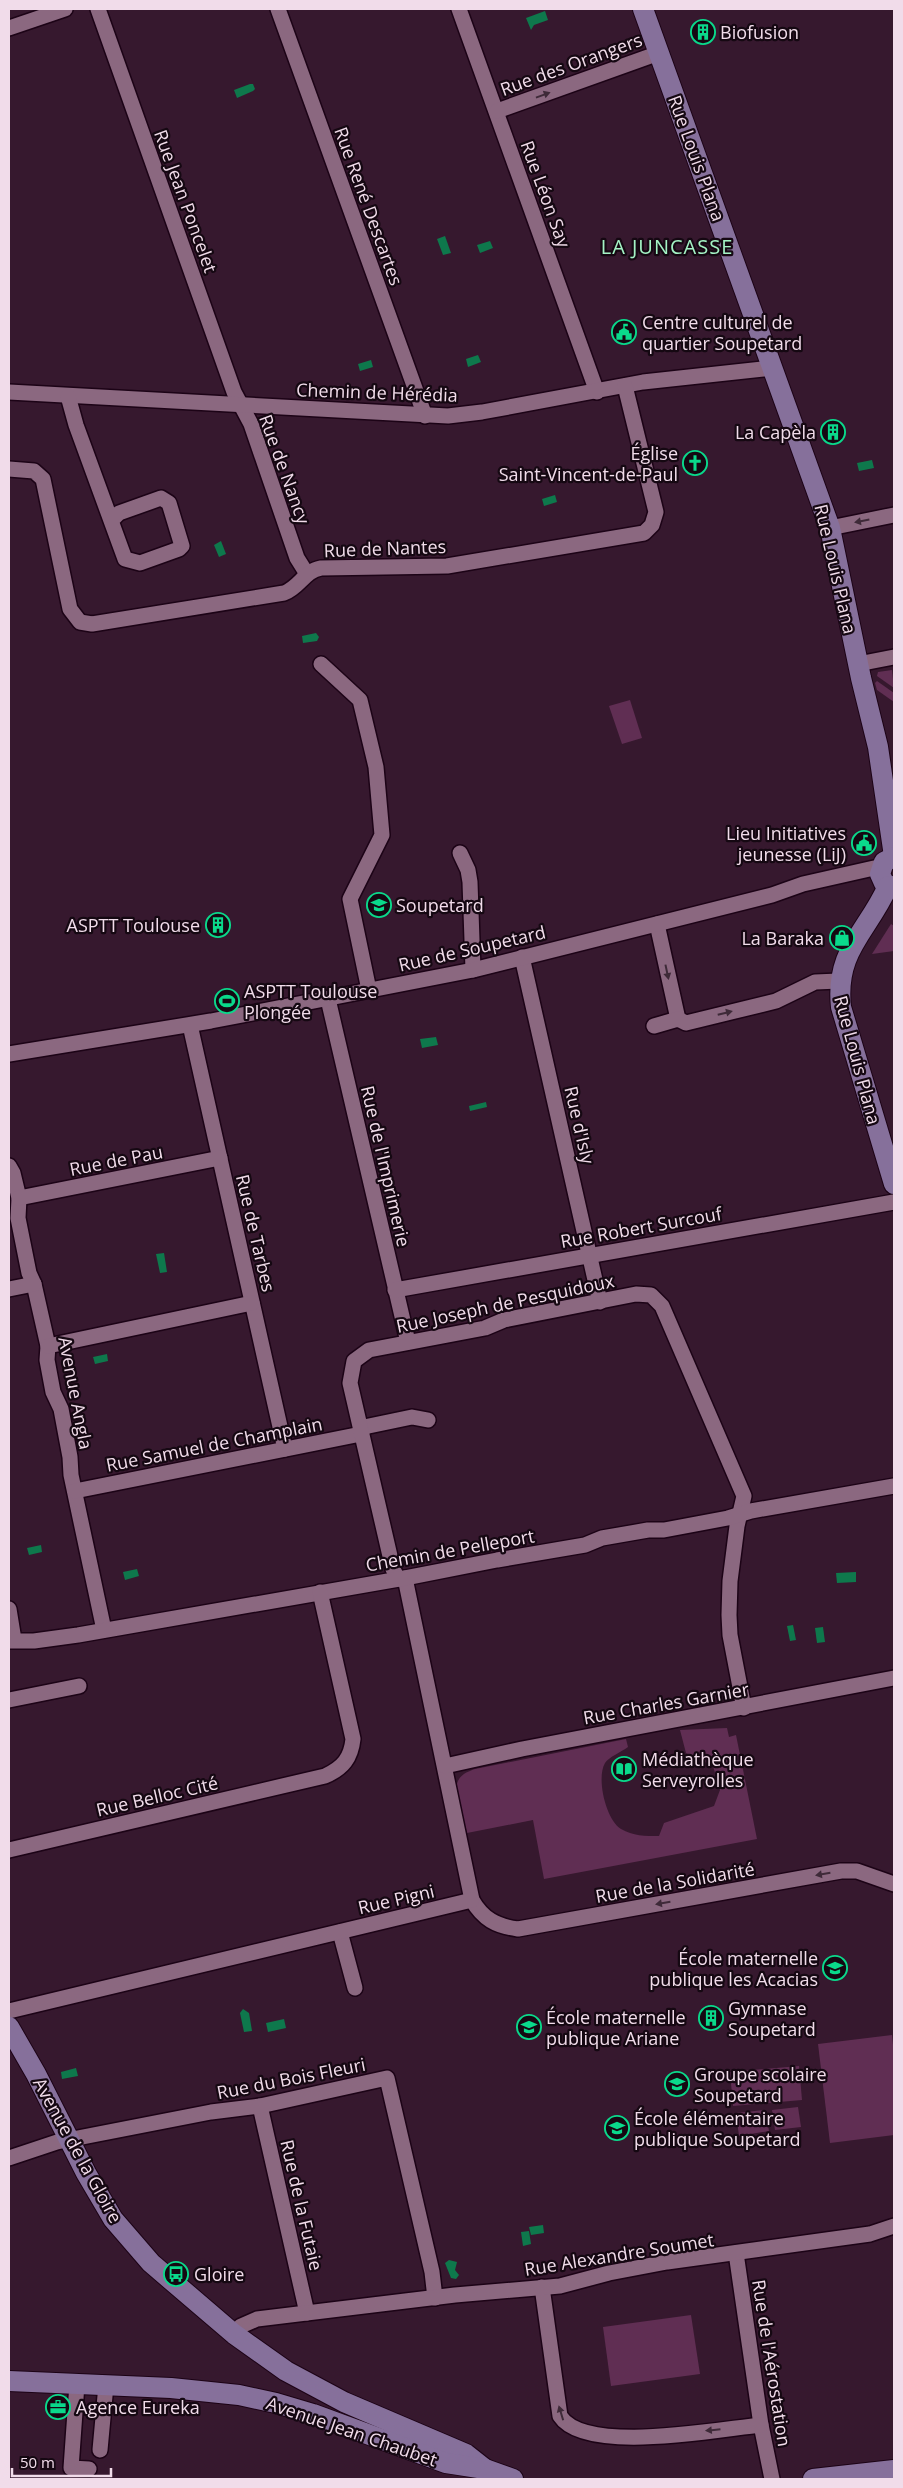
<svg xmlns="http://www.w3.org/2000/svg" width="903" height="2488" font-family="'Open Sans',sans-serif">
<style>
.green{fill:#602e53}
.water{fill:#0e784c}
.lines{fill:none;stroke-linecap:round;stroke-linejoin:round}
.street-casing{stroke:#1c0316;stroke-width:18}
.secondary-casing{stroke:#1c0316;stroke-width:22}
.street{stroke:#8b6880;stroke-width:15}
.secondary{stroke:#86709b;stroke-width:20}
.oneway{fill:#3e2a38}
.labels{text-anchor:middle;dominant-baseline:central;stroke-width:4.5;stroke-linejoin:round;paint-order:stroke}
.poi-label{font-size:18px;fill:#f1dcea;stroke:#150812;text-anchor:start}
.street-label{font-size:18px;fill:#f1dcea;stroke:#150812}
.quarter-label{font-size:20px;letter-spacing:1px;fill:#a4f3c5;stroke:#150812}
</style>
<rect width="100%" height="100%" fill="#36182e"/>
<g class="green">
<path d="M892,670L894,688L877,676L878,672Z"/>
<path d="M877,681L894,693V702L877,690L875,683Z"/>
<path d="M630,700L642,738L622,744L609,706Z"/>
<path d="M891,924L894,926V951L872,954Z"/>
<path d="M727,1728L729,1737L736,1735L757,1839L544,1879L533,1820L467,1833C465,1822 453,1790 458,1781C461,1774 469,1771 475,1769L626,1739L628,1747C621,1752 609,1757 605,1763C596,1778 606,1820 621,1829C633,1836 645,1836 659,1836L664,1823L714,1806L720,1790L713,1766L686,1753L680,1730Z"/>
<path d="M892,2035L894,2054V2135L830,2143L818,2044Z"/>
<path d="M799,2066L802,2100L733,2106L730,2072Z"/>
<path d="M798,2107L801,2127L775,2130L772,2110Z"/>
<path d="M765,2110L769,2131L739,2136L736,2113Z"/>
<path d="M691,2315L700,2374L611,2386L603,2327Z"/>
</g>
<g class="water">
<path d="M545,11L548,20L534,25L531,30L526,18Z"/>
<path d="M250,84H253L255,89L253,91L237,98L234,90Z"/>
<path d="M445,236L451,253L443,255L437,239Z"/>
<path d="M490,241L493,248L480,253L477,245Z"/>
<path d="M478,355L481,362L468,367L466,359Z"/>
<path d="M371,360L373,367L360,371L358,364Z"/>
<path d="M872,460L874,468L859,471L857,463Z"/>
<path d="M555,495L557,502L544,506L542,499Z"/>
<path d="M221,541L226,554L219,557L214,545Z"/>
<path d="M316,633L319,637L317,641L303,643L302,636Z"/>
<path d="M436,1037L438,1045L422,1048L420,1039Z"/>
<path d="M486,1102L487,1107L470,1111L469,1106Z"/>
<path d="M164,1253L167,1272L160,1273L156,1254Z"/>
<path d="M107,1354L108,1361L95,1364L93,1357Z"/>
<path d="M41,1545L42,1552L29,1555L27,1548Z"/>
<path d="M137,1569L139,1576L125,1580L123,1572Z"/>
<path d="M856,1572V1582L837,1583L836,1573Z"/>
<path d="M793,1625L796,1640L790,1641L787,1626Z"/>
<path d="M823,1627L825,1642L817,1643L815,1628Z"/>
<path d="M243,2009L249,2013L252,2031L244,2032L240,2013Z"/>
<path d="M284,2019L286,2028L268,2032L266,2023Z"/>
<path d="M76,2068L78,2076L62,2079L61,2072Z"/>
<path d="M543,2225L544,2233L531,2235L529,2227Z"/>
<path d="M529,2231L531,2244L523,2246L521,2232Z"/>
<path d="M449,2260L457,2262L455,2270L459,2275L456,2279L451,2278L445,2263Z"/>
</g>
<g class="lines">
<defs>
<g id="street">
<path d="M98,9L234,392L251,424L297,558L307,574"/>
<path d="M278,9L425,416"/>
<path d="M459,9L597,392"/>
<path d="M9,28L65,9"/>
<path d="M497,111L659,53"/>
<path d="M9,392L448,416L482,412L643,382L772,368"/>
<path d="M68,396L76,425L125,559L140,563L179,549L182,546L169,503L161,498L119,513L113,519"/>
<path d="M9,469L34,471L43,479L70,609L80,622L92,624L284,593C300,587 304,571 321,568L447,566L644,533L652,525L656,512L625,386"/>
<path d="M830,528L894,515"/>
<path d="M321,664L360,700L376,767L382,835L350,899L369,990"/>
<path d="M858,664L894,657"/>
<path d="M460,853L468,870L470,882L473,970"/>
<path d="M657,924L678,1019"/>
<path d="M522,957L600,1302"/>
<path d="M328,999L408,1342"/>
<path d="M190,1025L285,1449"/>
<path d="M654,1026L678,1019L686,1023L776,1001L815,982L839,981"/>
<path d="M9,1054L211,1021L473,970L772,895L803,884L874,868H881"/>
<path d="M9,1166L13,1173L19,1198L18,1218L29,1273L34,1284L48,1346L47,1360L53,1392L61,1409L70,1457L71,1475L104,1630"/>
<path d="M19,1198L220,1158"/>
<path d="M9,1289L34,1284"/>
<path d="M395,1290L894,1202"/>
<path d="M48,1346L252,1303"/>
<path d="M75,1491L361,1434L364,1427L412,1417L428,1420"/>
<path d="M405,1578L472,1900C483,1919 496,1926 518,1929L841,1871H857L894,1884"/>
<path d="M398,1579L393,1569L350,1383L354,1361L369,1350L485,1328L504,1320L636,1294L651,1295L662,1306L744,1496L737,1526L730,1581L729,1615L730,1635L744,1708"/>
<path d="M9,1609L14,1640"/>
<path d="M9,1641H34L78,1635L405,1578L497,1560L585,1545L602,1538L648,1530H664L728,1518L751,1511L894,1486"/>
<path d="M9,1700L79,1686"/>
<path d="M445,1766L522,1749L894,1678"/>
<path d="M9,1850L325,1776C343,1768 351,1758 353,1739L320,1592"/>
<path d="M340,1932L355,1988"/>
<path d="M9,2011L472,1900"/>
<path d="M260,2106L307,2313"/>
<path d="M9,2158L57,2142L211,2112L260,2106L387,2078L432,2272L435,2298"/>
<path d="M736,2253L761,2425L772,2479"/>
<path d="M542,2287L560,2416C585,2455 719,2429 761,2425"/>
<path d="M234,2334L241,2326L257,2319L455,2295L560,2286L609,2273L667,2262L870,2234L894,2226"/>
<path d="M77,2384L71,2468L89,2469"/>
<path d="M100,2450L106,2385"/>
</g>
<g id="secondary">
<path d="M643,9L830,528L861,678L878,747L894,856"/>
<path d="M894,857L884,862L880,874L884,883L894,888"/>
<path d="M888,886C867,933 835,950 841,1007L894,1184"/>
<path d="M9,2027L36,2074L86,2173L113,2219L151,2263L234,2334L286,2371L344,2402L466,2454L485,2469"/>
<path d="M9,2381L171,2388L239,2395L276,2403L313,2414L446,2463L485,2469L513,2479"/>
<path d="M813,2479L894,2470"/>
</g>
</defs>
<use href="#street" class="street-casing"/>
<use href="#secondary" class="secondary-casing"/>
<use href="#street" class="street"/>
<use href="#secondary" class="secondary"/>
</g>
<defs><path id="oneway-solid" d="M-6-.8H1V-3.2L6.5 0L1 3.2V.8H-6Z" transform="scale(1.25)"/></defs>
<g class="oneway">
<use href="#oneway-solid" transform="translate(543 95) rotate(-20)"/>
<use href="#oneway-solid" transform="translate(862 521) rotate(169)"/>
<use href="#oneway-solid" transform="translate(667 972) rotate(78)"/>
<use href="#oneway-solid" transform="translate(725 1013) rotate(-14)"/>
<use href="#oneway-solid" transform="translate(823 1874) rotate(170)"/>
<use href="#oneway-solid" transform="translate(663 1903) rotate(170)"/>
<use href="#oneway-solid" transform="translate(561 2413) rotate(-107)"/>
<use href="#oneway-solid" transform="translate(713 2430) rotate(174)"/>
</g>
<defs>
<symbol id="building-ring" viewBox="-11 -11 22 22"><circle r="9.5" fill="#150812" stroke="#0ad98b" stroke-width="1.5"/><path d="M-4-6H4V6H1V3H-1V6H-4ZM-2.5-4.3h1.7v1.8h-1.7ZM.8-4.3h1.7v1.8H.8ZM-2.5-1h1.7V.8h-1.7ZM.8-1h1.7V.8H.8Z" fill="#0ad98b"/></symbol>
<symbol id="civic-ring" viewBox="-11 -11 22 22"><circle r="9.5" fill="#150812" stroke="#0ad98b" stroke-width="1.5"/><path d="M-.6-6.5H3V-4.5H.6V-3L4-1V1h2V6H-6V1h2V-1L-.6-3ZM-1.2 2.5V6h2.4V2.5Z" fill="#0ad98b"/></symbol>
<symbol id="church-ring" viewBox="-11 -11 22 22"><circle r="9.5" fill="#150812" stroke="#0ad98b" stroke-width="1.5"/><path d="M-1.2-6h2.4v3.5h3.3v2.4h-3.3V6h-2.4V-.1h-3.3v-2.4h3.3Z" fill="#0ad98b"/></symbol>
<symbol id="school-ring" viewBox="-11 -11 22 22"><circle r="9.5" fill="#150812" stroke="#0ad98b" stroke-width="1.5"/><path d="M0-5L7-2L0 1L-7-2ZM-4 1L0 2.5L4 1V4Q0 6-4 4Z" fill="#0ad98b"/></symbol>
<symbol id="shop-ring" viewBox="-11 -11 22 22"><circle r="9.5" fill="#150812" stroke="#0ad98b" stroke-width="1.5"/><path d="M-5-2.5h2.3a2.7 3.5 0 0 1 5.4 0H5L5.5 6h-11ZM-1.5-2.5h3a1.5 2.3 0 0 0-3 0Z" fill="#0ad98b"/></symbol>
<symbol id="stadium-ring" viewBox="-11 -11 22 22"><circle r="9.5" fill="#150812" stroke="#0ad98b" stroke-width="1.5"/><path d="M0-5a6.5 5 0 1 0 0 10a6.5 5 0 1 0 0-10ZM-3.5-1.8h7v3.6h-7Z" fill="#0ad98b"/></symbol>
<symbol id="library-ring" viewBox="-11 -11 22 22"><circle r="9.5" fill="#150812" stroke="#0ad98b" stroke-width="1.5"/><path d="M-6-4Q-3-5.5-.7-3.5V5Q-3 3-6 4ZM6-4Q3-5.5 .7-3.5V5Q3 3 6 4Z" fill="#0ad98b"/></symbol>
<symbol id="bus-ring" viewBox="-11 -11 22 22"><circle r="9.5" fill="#150812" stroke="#0ad98b" stroke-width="1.5"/><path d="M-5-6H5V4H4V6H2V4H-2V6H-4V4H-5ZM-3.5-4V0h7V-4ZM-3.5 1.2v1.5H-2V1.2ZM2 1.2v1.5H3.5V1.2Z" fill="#0ad98b"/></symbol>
<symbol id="office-ring" viewBox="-11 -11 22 22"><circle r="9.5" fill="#150812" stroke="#0ad98b" stroke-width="1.5"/><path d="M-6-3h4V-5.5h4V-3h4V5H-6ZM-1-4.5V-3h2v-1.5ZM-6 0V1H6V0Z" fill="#0ad98b"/></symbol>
</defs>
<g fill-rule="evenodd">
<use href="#building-ring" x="689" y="18" width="28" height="28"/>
<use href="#civic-ring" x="610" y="318" width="28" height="28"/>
<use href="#building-ring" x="819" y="418" width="28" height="28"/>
<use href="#church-ring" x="681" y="449" width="28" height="28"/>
<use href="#civic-ring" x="850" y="829" width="28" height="28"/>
<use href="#school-ring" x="365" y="891" width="28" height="28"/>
<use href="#building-ring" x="204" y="911" width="28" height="28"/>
<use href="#shop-ring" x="828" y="924" width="28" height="28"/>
<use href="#stadium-ring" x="213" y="987" width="28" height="28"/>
<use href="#library-ring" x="610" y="1755" width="28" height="28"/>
<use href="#school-ring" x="821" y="1954" width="28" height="28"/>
<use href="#building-ring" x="697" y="2004" width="28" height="28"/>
<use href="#school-ring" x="515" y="2013" width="28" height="28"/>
<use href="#school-ring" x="663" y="2070" width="28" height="28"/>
<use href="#school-ring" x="603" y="2114" width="28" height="28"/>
<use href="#bus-ring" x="162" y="2260" width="28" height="28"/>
<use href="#office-ring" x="44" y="2393" width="28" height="28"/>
</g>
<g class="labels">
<g class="poi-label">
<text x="720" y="32">Biofusion</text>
<text x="642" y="322">Centre culturel de<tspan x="642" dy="21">quartier Soupetard</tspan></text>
<text x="816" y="432" text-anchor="end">La Capèla</text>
<text x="678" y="453" text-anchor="end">Église<tspan x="678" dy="21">Saint-Vincent-de-Paul</tspan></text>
<text x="846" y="833" text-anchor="end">Lieu Initiatives<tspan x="846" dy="21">jeunesse (LiJ)</tspan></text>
<text x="396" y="905">Soupetard</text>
<text x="200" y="925" text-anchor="end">ASPTT Toulouse</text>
<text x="824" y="938" text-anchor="end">La Baraka</text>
<text x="244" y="991">ASPTT Toulouse<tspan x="244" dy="21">Plongée</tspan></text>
<text x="642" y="1759">Médiathèque<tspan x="642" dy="21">Serveyrolles</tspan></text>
<text x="818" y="1958" text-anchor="end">École maternelle<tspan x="818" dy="21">publique les Acacias</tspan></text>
<text x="728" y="2008">Gymnase<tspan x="728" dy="21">Soupetard</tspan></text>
<text x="546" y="2017">École maternelle<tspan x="546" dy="21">publique Ariane</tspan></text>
<text x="694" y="2074">Groupe scolaire<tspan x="694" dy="21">Soupetard</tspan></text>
<text x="634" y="2118">École élémentaire<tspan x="634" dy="21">publique Soupetard</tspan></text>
<text x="194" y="2274">Gloire</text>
<text x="76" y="2407">Agence Eureka</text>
</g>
<g class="street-label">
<text transform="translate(571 64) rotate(-20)">Rue des Orangers</text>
<text transform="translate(697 158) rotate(70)">Rue Louis Plana</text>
<text transform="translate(546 194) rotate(70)">Rue Léon Say</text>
<text transform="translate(186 201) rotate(70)">Rue Jean Poncelet</text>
<text transform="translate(369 206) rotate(70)">Rue René Descartes</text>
<text transform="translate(377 392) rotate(2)">Chemin de Hérédia</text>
<text transform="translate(285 469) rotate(70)">Rue de Nancy</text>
<text transform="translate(385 548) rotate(-2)">Rue de Nantes</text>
<text transform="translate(836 569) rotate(77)">Rue Louis Plana</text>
<text transform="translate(472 948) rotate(-13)">Rue de Soupetard</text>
<text transform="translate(858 1060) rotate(75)">Rue Louis Plana</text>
<text transform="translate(580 1125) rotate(77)">Rue d'Isly</text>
<text transform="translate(116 1160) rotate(-11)">Rue de Pau</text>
<text transform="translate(386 1166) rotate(77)">Rue de l'Imprimerie</text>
<text transform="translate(641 1227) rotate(-10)">Rue Robert Surcouf</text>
<text transform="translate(256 1233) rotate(77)">Rue de Tarbes</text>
<text transform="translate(505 1303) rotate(-12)">Rue Joseph de Pesquidoux</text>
<text transform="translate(76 1393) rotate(79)">Avenue Angla</text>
<text transform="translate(214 1444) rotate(-11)">Rue Samuel de Champlain</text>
<text transform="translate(450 1550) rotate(-10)">Chemin de Pelleport</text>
<text transform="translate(666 1703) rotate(-10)">Rue Charles Garnier</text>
<text transform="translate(157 1796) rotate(-13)">Rue Belloc Cité</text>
<text transform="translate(675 1882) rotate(-10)">Rue de la Solidarité</text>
<text transform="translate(396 1899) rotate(-13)">Rue Pigni</text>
<text transform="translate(291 2078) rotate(-11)">Rue du Bois Fleuri</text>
<text transform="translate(78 2150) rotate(61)">Avenue de la Gloire</text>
<text transform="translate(302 2205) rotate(77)">Rue de la Futaie</text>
<text transform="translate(619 2254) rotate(-9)">Rue Alexandre Soumet</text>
<text transform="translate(772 2363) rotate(81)">Rue de l'Aérostation</text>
<text transform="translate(352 2431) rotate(19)">Avenue Jean Chaubet</text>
</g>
<g class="quarter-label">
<text x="667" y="246">LA JUNCASSE</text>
</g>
</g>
<rect width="903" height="2488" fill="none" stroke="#f1dcea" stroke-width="20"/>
<path d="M12 2468v8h99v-8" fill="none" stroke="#f1dcea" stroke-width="2.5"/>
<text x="20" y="2468" font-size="15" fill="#f1dcea" stroke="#150812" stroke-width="4" paint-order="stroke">50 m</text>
</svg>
